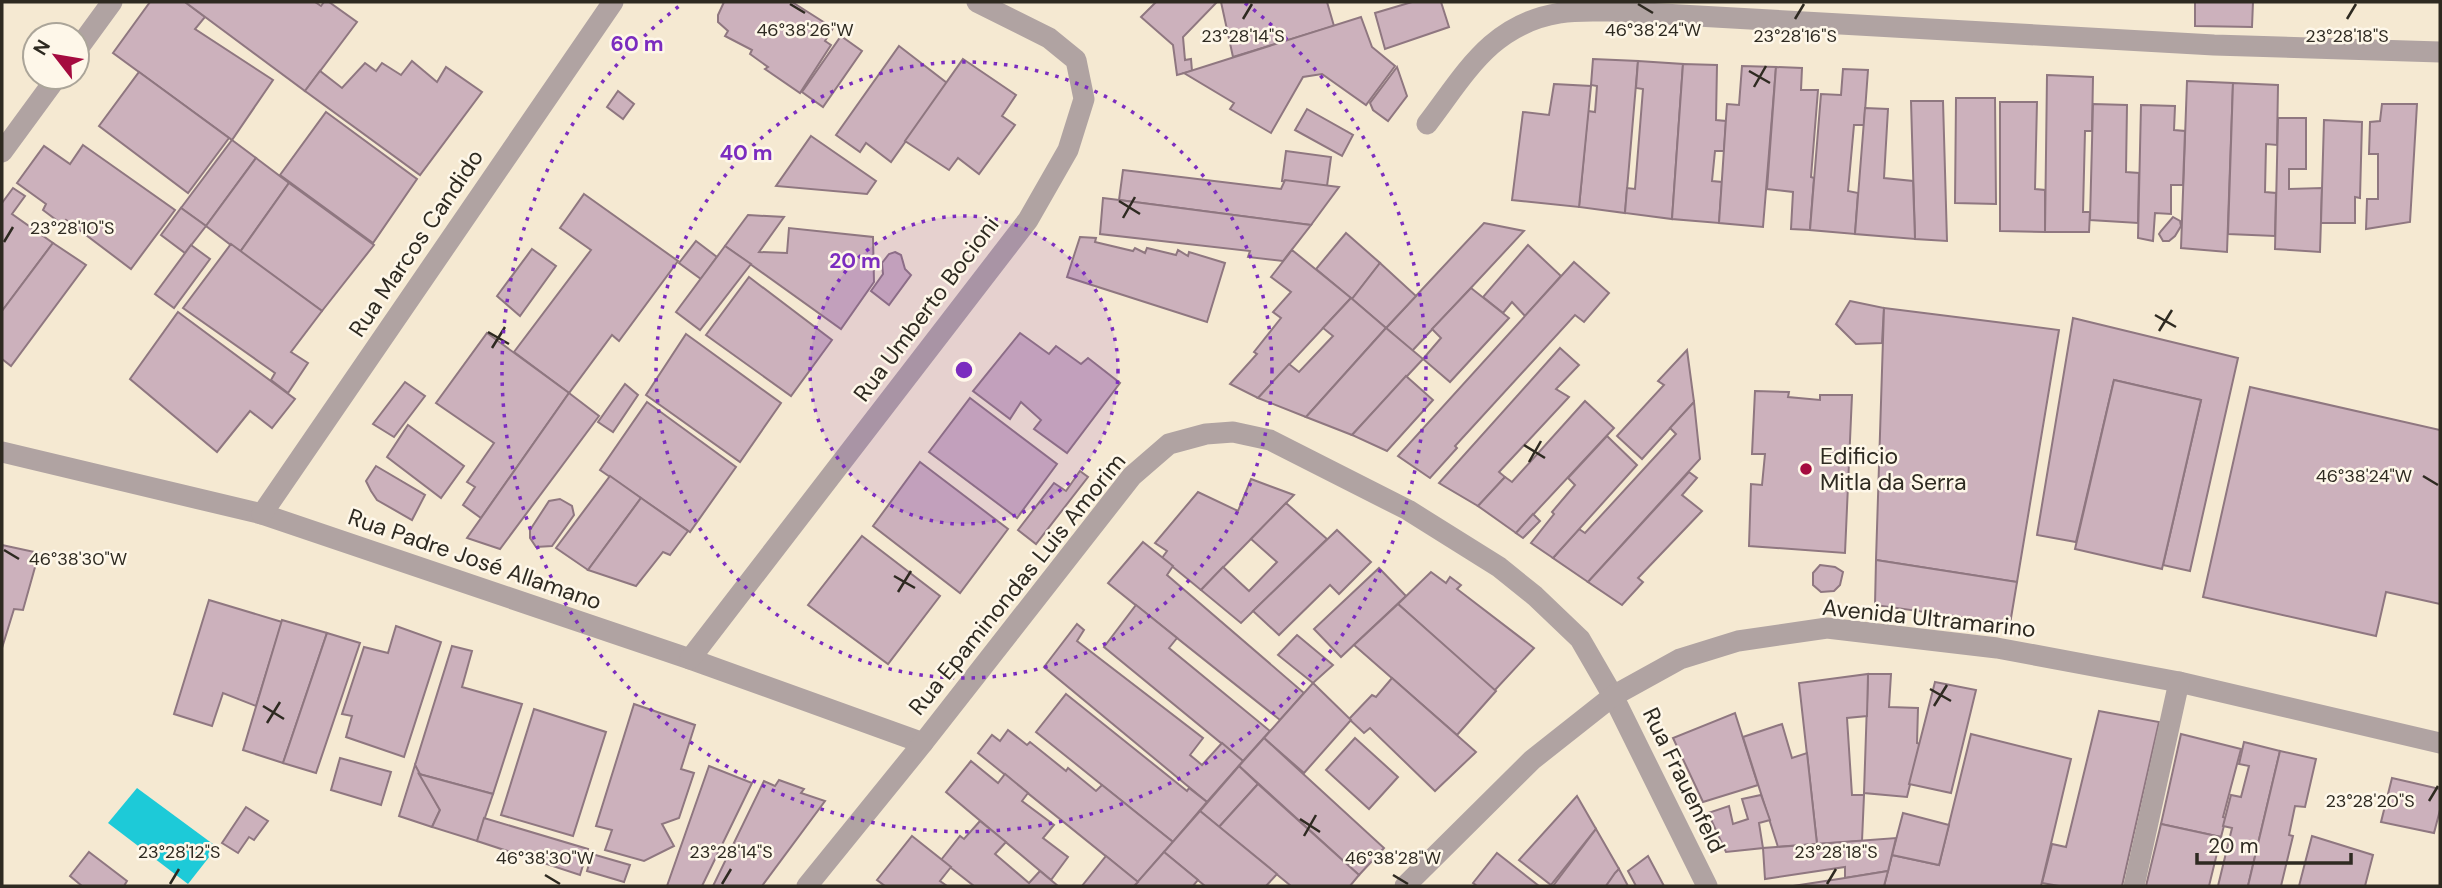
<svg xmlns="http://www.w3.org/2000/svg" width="2442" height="888" font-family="'DM Sans',sans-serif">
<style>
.water{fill:#1dcad8}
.building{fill:#ccb1bc;stroke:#8f7780;stroke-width:2}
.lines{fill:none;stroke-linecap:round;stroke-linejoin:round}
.minor{stroke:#b0a3a2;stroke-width:21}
.ticks{fill:none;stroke:#2e2a21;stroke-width:2.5}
.ring{fill:none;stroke:#7b2cbf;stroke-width:3.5;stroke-dasharray:3.5 7}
.poi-dot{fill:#a50b3f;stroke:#fef7e9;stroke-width:2.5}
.labels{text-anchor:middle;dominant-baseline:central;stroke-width:5;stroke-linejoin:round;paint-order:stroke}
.street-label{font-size:23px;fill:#2e2a21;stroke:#fef7e9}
.poi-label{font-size:23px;fill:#2e2a21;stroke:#fef7e9;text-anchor:start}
.ticks-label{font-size:18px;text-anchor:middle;fill:#2e2a21;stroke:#fef7e9;stroke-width:5;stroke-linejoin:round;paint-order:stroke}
.centre{fill:#7b2cbf;stroke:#fef7e9;stroke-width:3.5}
.ring-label{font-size:21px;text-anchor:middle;font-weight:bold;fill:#7b2cbf;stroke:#fef7e9;stroke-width:5;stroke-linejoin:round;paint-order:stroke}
</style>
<rect width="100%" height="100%" fill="#f5e9d2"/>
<path class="water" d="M137,788L217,847L188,884L108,823Z"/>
<g class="building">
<path d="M150,2H185L205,17L195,29L273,80L232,140L113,53Z"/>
<path d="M185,2H315L321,6L324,2H329L357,22L305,91Z"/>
<path d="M724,2H792L833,28L825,41L831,45L800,93L765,69L768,67L750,54L752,50L725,36L728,31L718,22V15Z"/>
<path d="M1156,2H1217L1183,37L1185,60L1191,59L1192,71L1177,75L1173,45L1141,17Z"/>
<path d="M1221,2H1327L1334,26L1233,57Z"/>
<path d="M1412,2H1441L1449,27L1385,49L1375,13Z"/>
<path d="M2195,2H2253L2252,27L2195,26Z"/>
<path d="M1361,17L1372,47L1395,66L1366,105L1322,74L1303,77L1271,133L1230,109L1234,103L1184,73Z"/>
<path d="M841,36L862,51L823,107L802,92Z"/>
<path d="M899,46L947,83L891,162L866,143L860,152L836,135Z"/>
<path d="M963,59L1016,95L1002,116L1015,125L979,174L958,158L949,170L905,141Z"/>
<path d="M1593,59L1638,61L1625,213L1579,207L1588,111L1595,112L1597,86L1591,85Z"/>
<path d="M412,61L437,82L446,67L482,92L420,175L305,91L320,71L342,88L365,63L376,71L382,63L401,75Z"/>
<path d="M1638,61L1683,64L1672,219L1625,213L1627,188L1635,189L1643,89L1636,88Z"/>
<path d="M1683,64L1717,65L1716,120L1726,121L1724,151H1715L1712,181L1722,182L1719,223L1672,219Z"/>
<path d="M1742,66L1776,67L1763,227L1719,223L1727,104L1739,105Z"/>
<path d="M1397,67L1407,96L1388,121L1373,110L1370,103Z"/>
<path d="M1776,67L1802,68L1801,90H1818L1811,177L1814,178L1810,230L1791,229L1793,192L1767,189Z"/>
<path d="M1843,69L1868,70L1864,125H1854L1848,191L1858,193L1855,234L1810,230L1821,94L1841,95Z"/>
<path d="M139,72L229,138L188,193L99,126Z"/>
<path d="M2047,75L2093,77L2092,131H2085L2083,212H2090L2089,232H2045Z"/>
<path d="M2187,81L2233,83L2227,252L2181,248Z"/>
<path d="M2233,83L2278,85L2277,145L2266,144L2265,192L2276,193L2275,236L2228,234Z"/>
<path d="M1554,84L1591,86L1579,207L1512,200L1523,112L1549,115Z"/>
<path d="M618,91L634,104L623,119L607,107Z"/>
<path d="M1956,98H1995L1996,204L1955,203Z"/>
<path d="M1911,101H1943L1947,241L1915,239Z"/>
<path d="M2000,102H2037L2035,189L2045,190V232L2000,231Z"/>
<path d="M2093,104L2127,105L2126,172L2139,173L2138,223L2090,220Z"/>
<path d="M2382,104H2417L2410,222L2366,229L2367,199H2378V154H2369L2370,122L2380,121Z"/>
<path d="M2141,105L2175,106L2174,130L2185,131L2183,185H2171V214L2155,213L2153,241L2138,238Z"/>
<path d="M1865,108L1888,109L1884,178L1913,181L1915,239L1855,234Z"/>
<path d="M1307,109L1353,135L1342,156L1295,130Z"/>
<path d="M326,112L417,179L373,243L280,175Z"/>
<path d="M2278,118H2306V169H2289V189L2322,188L2320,252L2275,249Z"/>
<path d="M2324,120L2362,122L2360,198L2355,197V223H2321Z"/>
<path d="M811,136L876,181L867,194L776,186Z"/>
<path d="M232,140L256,158L206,226L181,208Z"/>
<path d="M83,145L175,210L131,269L66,220L63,225L43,210L46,204L17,183L44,146L70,164Z"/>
<path d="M1286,151L1331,157L1327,186L1282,181Z"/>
<path d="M256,158L289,183L240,252L206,226Z"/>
<path d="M1123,170L1281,189L1285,180L1339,187L1311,225L1119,200Z"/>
<path d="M289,183L374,245L322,311L240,252Z"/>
<path d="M13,188L25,196L12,214L53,243L2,311V203Z"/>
<path d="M584,194L678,261L619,341L612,335L569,393L514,352L591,250L560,228Z"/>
<path d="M1103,198L1119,200L1311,225L1283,261L1248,257L1250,251L1100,234Z"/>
<path d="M181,208L206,226L185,253L161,235Z"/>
<path d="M748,215L784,217L759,252L787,253L789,228L873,237L874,282L841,329L725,246Z"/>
<path d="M2173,217L2180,221L2181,226L2175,236L2169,241H2163L2159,234L2161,231Z"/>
<path d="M1484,223L1524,231L1412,351L1386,328Z"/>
<path d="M1346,233L1380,263L1352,299L1316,269Z"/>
<path d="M1080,237L1096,238L1095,242L1133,251L1135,248L1145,253L1147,248L1176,255L1178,250L1188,256L1189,252L1225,263L1207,322L1067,277Z"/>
<path d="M696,241L717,257L701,279L679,263Z"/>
<path d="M53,243L86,265L11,366L2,359V311Z"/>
<path d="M231,244L322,311L291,352L308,363L288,393L271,380L275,373L183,308Z"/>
<path d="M191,245L210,259L174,308L155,294Z"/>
<path d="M1528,245L1561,276L1525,316L1512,302L1503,313L1483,297Z"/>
<path d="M725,246L751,264L700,330L676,312Z"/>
<path d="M532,249L556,266L520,316L497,296Z"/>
<path d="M1292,250L1351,298L1258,398L1230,384L1257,354L1254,352L1281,318L1273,312L1291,292L1271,277Z"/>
<path d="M895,252L901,255L905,269L911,275L889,305L871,291L883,274L882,263L889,254Z"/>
<path d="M1574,262L1609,293L1584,322L1575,315L1455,446L1457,448L1430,478L1398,456Z"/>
<path d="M1380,263L1416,296L1386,328L1352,299Z"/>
<path d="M749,277L832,340L791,396L706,335Z"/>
<path d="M1471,288L1509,318L1450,382L1423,359L1441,338L1432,329Z"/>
<path d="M1351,298L1386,328L1306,417L1258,398L1289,364L1299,372L1333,336L1323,328Z"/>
<path d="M1850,301L1884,308L1882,343L1856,344L1836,324Z"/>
<path d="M1884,308L2059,330L2017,582L1876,560Z"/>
<path d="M178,312L295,399L272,428L250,411L217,452L130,379Z"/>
<path d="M2073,318L2238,358L2190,571L2163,565L2201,400L2114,380L2076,542L2037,535Z"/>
<path d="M1386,328L1423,359L1352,435L1306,417Z"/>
<path d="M487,333L569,393L481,518L463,505L475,487L467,482L494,443L436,403Z"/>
<path d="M1020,333L1049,354L1056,346L1081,364L1088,358L1120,383L1067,453L1034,429L1041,420L1021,402L1010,419L973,391Z"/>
<path d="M686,334L781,403L740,462L646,395Z"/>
<path d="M1560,348L1579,365L1556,389L1569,397L1499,472L1505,477L1478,506L1439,483Z"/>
<path d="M1687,350L1694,402L1642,459L1617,436L1664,385L1658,381Z"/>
<path d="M1406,376L1433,400L1387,451L1352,435Z"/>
<path d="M2114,380L2201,400L2162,569L2075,549Z"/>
<path d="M405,382L425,396L394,437L373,424Z"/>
<path d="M625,384L638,395L613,432L598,422Z"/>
<path d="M2250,387L2440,430V604L2386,592L2376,636L2203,597Z"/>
<path d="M1755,391L1789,392L1788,397L1820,400V395H1852L1845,553L1749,546L1751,484L1762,485L1765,454H1752Z"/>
<path d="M569,393L599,416L500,549L467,538Z"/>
<path d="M970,398L1057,464L1017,518L929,452Z"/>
<path d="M1585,401L1614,428L1516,533L1478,506L1505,477L1512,482Z"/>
<path d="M647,402L736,467L690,532L600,470Z"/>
<path d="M1694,402L1700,459L1588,582L1553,558L1579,529L1585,533L1676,434L1670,428Z"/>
<path d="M408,425L464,466L441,498L387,457Z"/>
<path d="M1607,436L1637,465L1553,558L1531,543L1554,514L1552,512L1575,485L1568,478Z"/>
<path d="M920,462L1008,529L960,593L873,526Z"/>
<path d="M376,466L425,495L412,520L377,500L371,491L366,481Z"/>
<path d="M1080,471L1088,477L1036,544L1018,530L1054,483L1066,491Z"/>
<path d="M1689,472L1697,478L1682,495L1702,511L1638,578L1643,582L1622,605L1588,582Z"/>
<path d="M610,476L641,498L588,570L556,548Z"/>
<path d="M1251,479L1294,495L1201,590L1162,558L1167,551L1155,543L1198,492L1238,511Z"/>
<path d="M641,498L688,531L670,555L663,552L636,586L588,570Z"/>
<path d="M560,499L572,506L574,515L552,546L536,547L530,538V530L549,501Z"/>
<path d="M1286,503L1327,539L1241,623L1201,590L1223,567L1249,591L1277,562L1251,539Z"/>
<path d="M1533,514L1540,521L1523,538L1516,533Z"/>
<path d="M1337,530L1371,562L1339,594L1330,585L1279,635L1253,611Z"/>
<path d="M862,536L940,596L888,664L808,605Z"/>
<path d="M1143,542L1173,566L1167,575L1304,693L1280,720L1108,583Z"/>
<path d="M2,545L39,553L23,610L14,609L2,648Z"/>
<path d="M1876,560L2017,582L2010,624L1875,605Z"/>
<path d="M1820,565L1835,567L1843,572L1840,585L1834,591L1821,592L1813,585V573Z"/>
<path d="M1379,568L1406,596L1341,657L1314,629Z"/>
<path d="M1431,572L1446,583L1450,577L1461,585L1457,589L1534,648L1494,691L1398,604Z"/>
<path d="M209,600L282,622L256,706L223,693L212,726L174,714Z"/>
<path d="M1398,604L1496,691L1457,735L1354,645Z"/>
<path d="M1136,605L1177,638L1169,648L1270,731L1243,761L1104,647Z"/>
<path d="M282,620L327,633L283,763L243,750Z"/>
<path d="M1077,624L1084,630L1077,641L1203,738L1190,755L1202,765L1222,743L1243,761L1207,802L1044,667Z"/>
<path d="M396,626L441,642L404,757L346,737L352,716L342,714L364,647L388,653Z"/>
<path d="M327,633L360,643L316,773L283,763Z"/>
<path d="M1297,635L1333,665L1313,683L1278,655Z"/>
<path d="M452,646L472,651L462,687L522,704L493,794L419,774L415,765Z"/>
<path d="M1868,674H1891L1889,707L1918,708L1917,743L1920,744L1907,797L1864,793Z"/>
<path d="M1868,674L1867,716L1847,718L1852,795H1864L1862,841L1817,844L1799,683Z"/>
<path d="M1392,678L1476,752L1435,791L1370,728L1364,733L1349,719L1372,695L1376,697Z"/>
<path d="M1935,682L1976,690L1951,793L1909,784Z"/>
<path d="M1313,683L1351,720L1304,773L1264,738Z"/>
<path d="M1066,694L1187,791L1189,788L1207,802L1173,842L1036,732Z"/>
<path d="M634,704L695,725L681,769L694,773L679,818L662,824L674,846L644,861L605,850L612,830L596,826Z"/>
<path d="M534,709L606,732L573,836L501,815Z"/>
<path d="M2099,711L2159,722L2122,886H2059L2042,883L2052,844L2066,847Z"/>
<path d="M1735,713L1758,785L1703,802L1673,738Z"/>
<path d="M1782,724L1792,758L1807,753L1817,844L1778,847L1743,737Z"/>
<path d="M1008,730L1027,745L1030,742L1066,771L1068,768L1096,791L1102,785L1173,842L1138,882L978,753L992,735L1000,741Z"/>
<path d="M1971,734L2071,759L2041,886H1884L1892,855L1939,865Z"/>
<path d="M2181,734L2241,749L2223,817L2226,818L2221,837L2161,824Z"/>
<path d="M1264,738L1384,848L1359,875L1239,766Z"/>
<path d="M1355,738L1398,777L1369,809L1326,770Z"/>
<path d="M2244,742L2280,751L2248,886H2218L2232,828L2223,826L2231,795L2241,797L2249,766L2239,764Z"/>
<path d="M2280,751L2316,759L2305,807L2295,806L2289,835L2293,836L2281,886H2248Z"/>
<path d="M340,758L391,772L381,805L331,790Z"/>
<path d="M971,761L998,783L1005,774L1028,793L1022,801L1054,825L1043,838L1068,857L1051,880L946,792Z"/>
<path d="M415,765L440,810L432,827L399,816Z"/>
<path d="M709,766L752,783L702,886H667Z"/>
<path d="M1239,766L1258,784L1219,827L1200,811Z"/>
<path d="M419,774L493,794L477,841L432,827L440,810Z"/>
<path d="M2392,778L2440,789V810L2434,833L2381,822Z"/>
<path d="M779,780L804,789L801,793L825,801L762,886H713L764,781L775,786Z"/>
<path d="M1258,784L1359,875L1350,886H1291L1219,827Z"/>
<path d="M1761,795L1770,820L1759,823L1763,848L1726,852L1708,813L1729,806L1733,824L1748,819L1742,799Z"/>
<path d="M1577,796L1596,829L1551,885L1519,860Z"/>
<path d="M246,807L268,821L254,840L249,837L238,853L222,843Z"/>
<path d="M1200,811L1277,874L1266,886H1205L1164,852Z"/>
<path d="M1903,813L1949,825L1939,865L1892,855Z"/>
<path d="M484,818L588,849L580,875L477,841Z"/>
<path d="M980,821L1006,842L995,854L1029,883L1040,871L1058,886H974L941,860L960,836L964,839Z"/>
<path d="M2161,824L2221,837L2209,886H2146Z"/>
<path d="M1596,829L1619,869L1606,886H1553Z"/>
<path d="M912,836L951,867L940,881L947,886H885L877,880Z"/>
<path d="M2312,836L2373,855L2365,886H2299Z"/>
<path d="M1896,838L1888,871L1845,878V867L1765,879L1763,848Z"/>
<path d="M89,852L127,881L124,886H82L70,876Z"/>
<path d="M1164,852L1198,880L1193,886H1134Z"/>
<path d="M1497,853L1539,886H1477L1473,883Z"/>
<path d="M592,854L630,865L624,882L587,871Z"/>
<path d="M1106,856L1138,882L1134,886H1082Z"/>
<path d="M1648,856L1664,886H1636L1628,871Z"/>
<path d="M1619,869L1628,886H1606L1615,873Z"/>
<path d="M1888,871L1884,886H1793L1845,878Z"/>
</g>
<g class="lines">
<g class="minor">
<path d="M77,50L112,2"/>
<path d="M1427,124C1466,73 1491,24 1560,13C1575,10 1593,11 1609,11L2214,45L2440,52"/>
<path d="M2,152L57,77"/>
<path d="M2,452L262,514L690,659L923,743"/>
<path d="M262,514L613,2"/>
<path d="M690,659L1028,220L1068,150L1084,99L1076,60L1049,38L977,2"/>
<path d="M807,886L923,743L1132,476L1169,444L1206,434L1233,432L1270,440L1408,510L1499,567L1535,596L1580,639L1613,696L1707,886"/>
<path d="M1405,886L1532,760L1613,696L1680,659L1738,641L1827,628L1997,648L2179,682L2440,743"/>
<path d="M2134,886L2179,682"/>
</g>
</g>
<path class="ticks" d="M790,4L805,13M1638,4L1653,13M1243,19L1252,4M1795,19L1804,4M2347,19L2356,4M1749,71L1770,83M1754,87L1766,66M1119,201L1140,214M1123,218L1135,197M4,242L13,227M2155,315L2176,327M2159,331L2172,310M488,332L509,344M492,348L505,327M1524,445L1545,458M1529,462L1541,441M2423,476L2438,485M4,550L19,559M894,576L915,588M898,592L911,571M1930,689L1951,701M263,706L284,719M1934,706L1947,685M267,723L280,702M2429,801L2438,786M1300,819L1320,832M1304,836L1316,815M545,875L560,884M1393,875L1408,884M170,884L179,869M722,884L731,869M1827,884L1836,869"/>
<circle cx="964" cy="370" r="154" fill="#7b2cbf" fill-opacity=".12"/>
<g class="ring">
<circle cx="964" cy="370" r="154"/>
<circle cx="964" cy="370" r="308"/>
<path d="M1245 3A462 462 0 1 1 683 3"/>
</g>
<circle class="poi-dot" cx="1806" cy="469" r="7"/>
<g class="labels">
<g class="street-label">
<text transform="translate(416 243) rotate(-56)">Rua Marcos Candido</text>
<text transform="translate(926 309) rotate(-53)">Rua Umberto Bocioni</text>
<text transform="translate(475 559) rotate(19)">Rua Padre José Allamano</text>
<text transform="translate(1017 584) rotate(-51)">Rua Epaminondas Luis Amorim</text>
<text transform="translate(1929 618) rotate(6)">Avenida Ultramarino</text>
<text transform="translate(1684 780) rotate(64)">Rua Frauenfeld</text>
</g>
<g class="poi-label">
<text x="1820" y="456">Edificio<tspan x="1820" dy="26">Mitla da Serra</tspan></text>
</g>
</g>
<g class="ticks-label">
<text x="805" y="36">46°38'26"W</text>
<text x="1653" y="36">46°38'24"W</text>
<text x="1243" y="42">23°28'14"S</text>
<text x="2347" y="42">23°28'18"S</text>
<text x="1795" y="42">23°28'16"S</text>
<text x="72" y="234">23°28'10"S</text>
<text x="2364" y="482">46°38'24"W</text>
<text x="78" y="565">46°38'30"W</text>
<text x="2370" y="807">23°28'20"S</text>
<text x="179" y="858">23°28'12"S</text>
<text x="731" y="858">23°28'14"S</text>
<text x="1836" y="858">23°28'18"S</text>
<text x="545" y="864">46°38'30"W</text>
<text x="1393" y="864">46°38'28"W</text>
</g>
<circle cx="964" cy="370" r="10" class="centre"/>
<g class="ring-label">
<text x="637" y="51">60 m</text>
<text x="746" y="160">40 m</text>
<text x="855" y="268">20 m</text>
</g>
<rect width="2442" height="888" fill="none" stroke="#2e2a21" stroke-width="7"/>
<g transform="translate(56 56) rotate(301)"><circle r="33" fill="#fef7e9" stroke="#aba599" stroke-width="2"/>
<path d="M0-5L12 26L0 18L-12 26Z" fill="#a50b3f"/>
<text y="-10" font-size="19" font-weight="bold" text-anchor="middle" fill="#2e2a21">N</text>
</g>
<path d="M2197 853v10h154v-10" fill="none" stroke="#2e2a21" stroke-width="3.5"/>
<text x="2208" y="853" font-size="21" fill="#2e2a21" stroke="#fef7e9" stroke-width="5" paint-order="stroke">20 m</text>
</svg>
